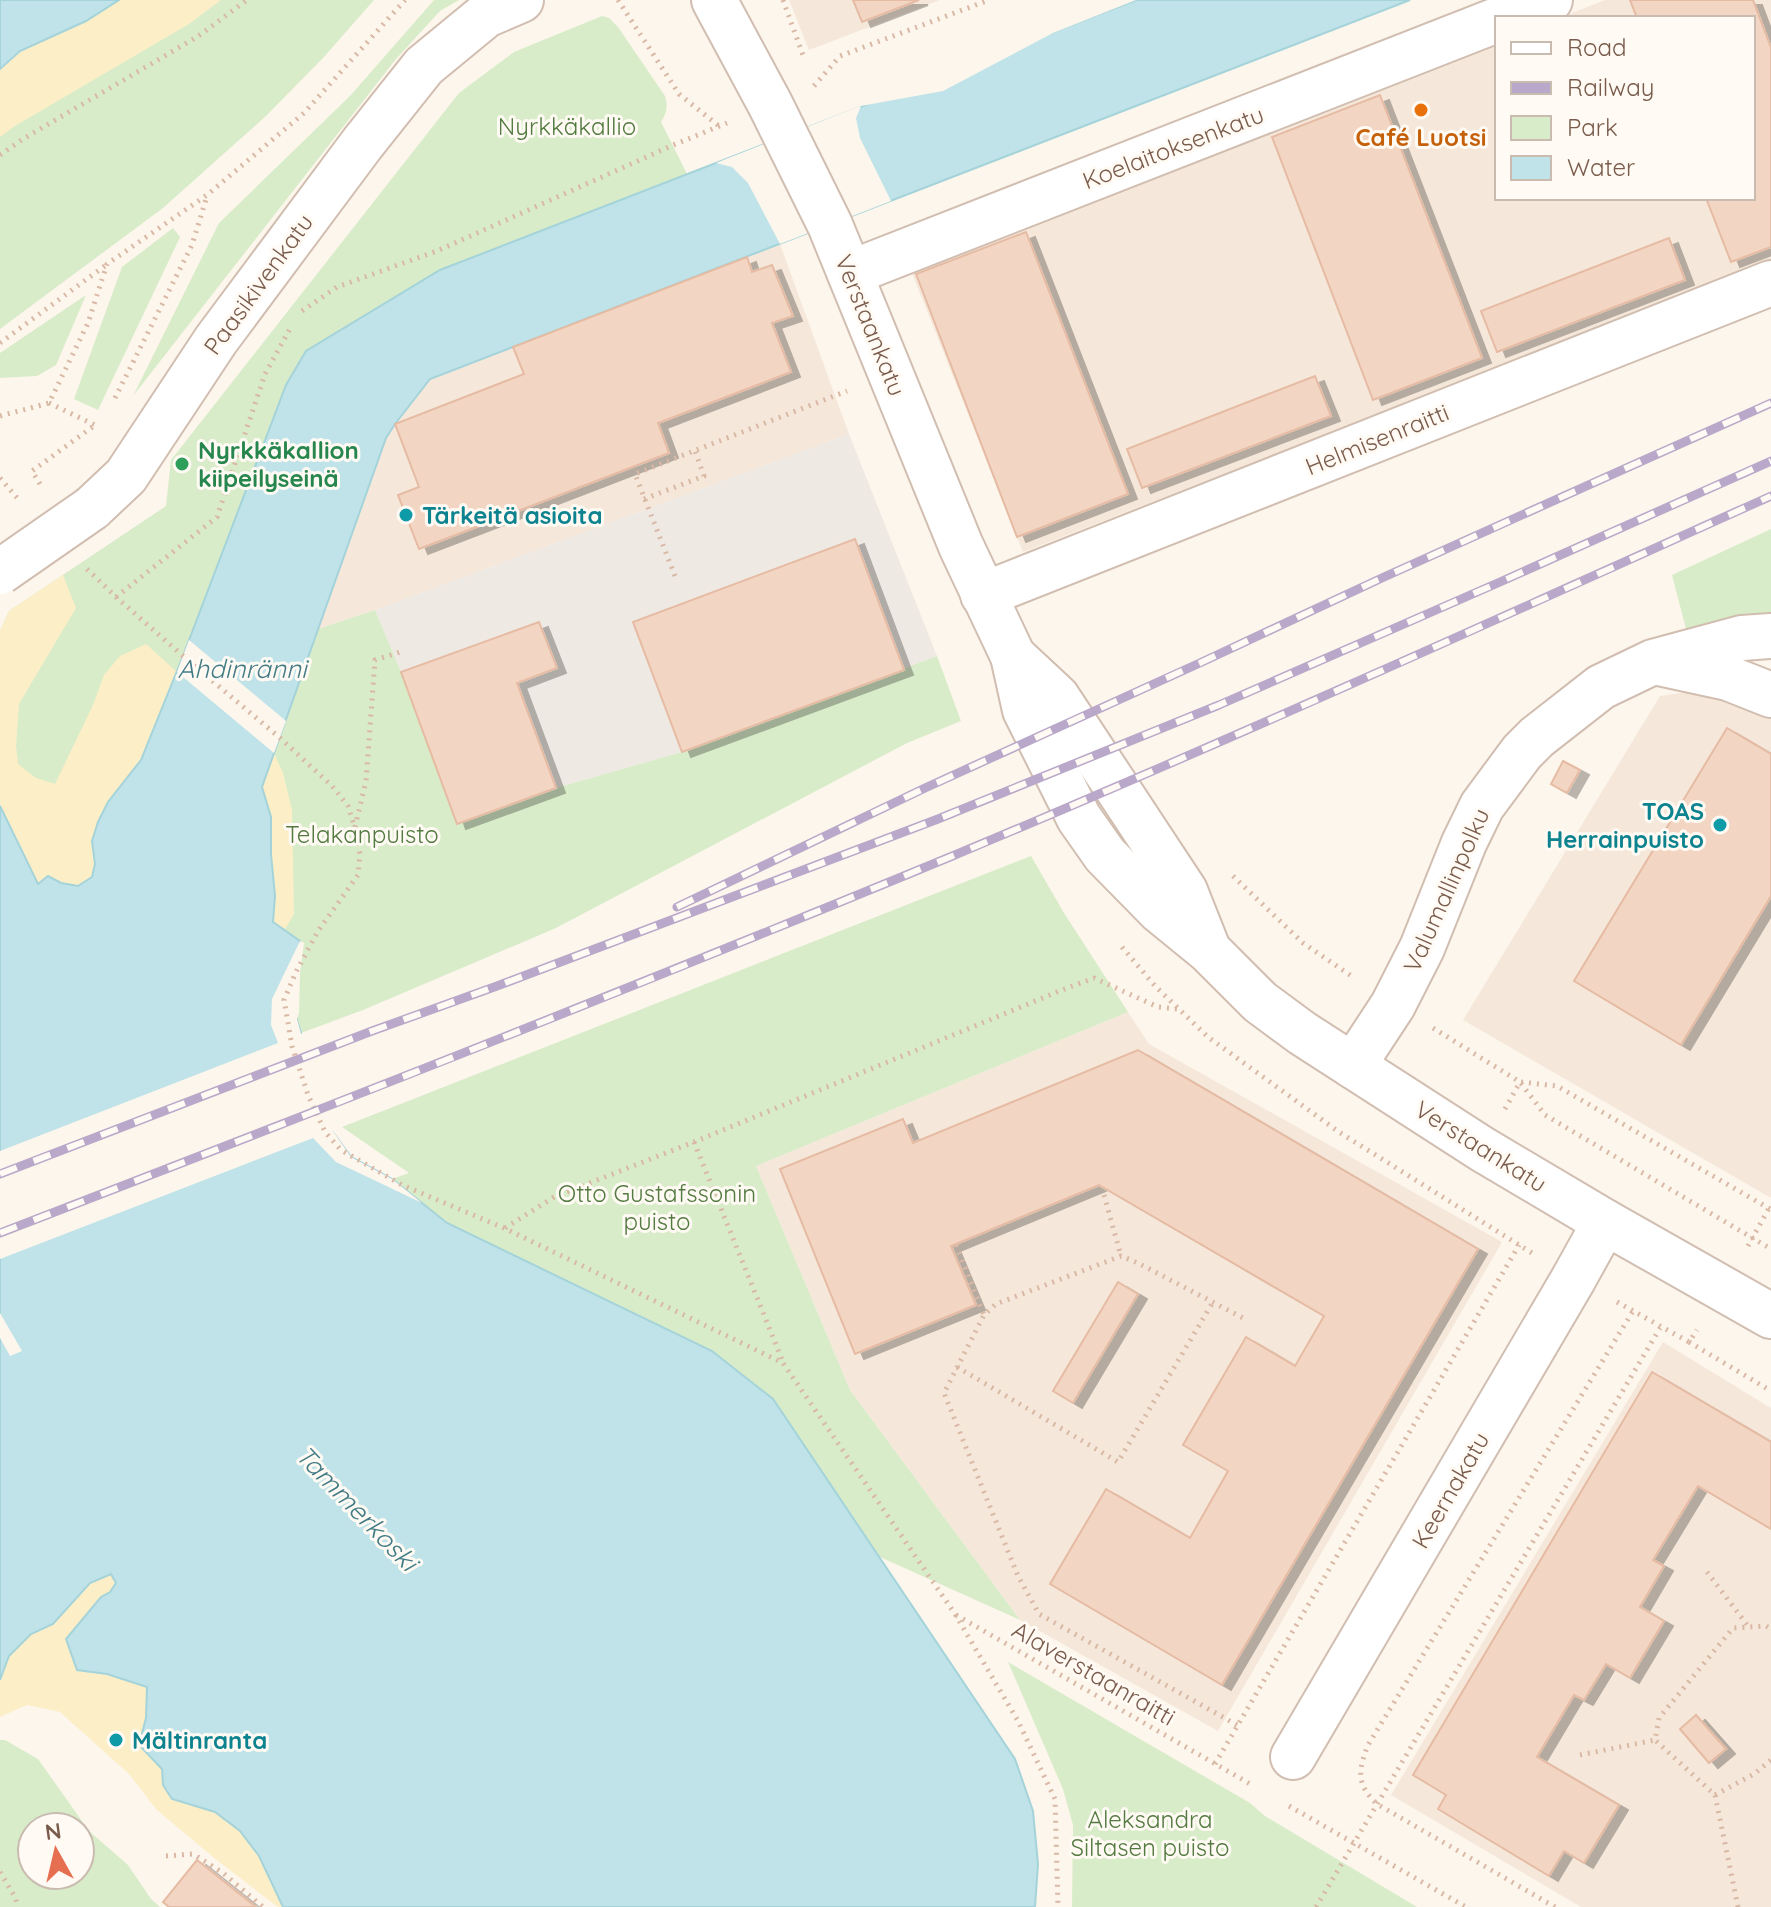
<svg xmlns="http://www.w3.org/2000/svg" width="1771" height="1907" font-family="Quicksand,sans-serif">
<style>
.residential{fill:#f5e8da}
.industrial{fill:#efe9e4}
.green{fill:#d8ecc9;fill-rule:evenodd}
.sand{fill:#fcefc7}
.water{fill:#bfe3e8;stroke:#a5d3da;stroke-width:2}
.pier{fill:#fdf6ec}
.building{fill:#f3d5c3;stroke:#e6bba3;stroke-width:2;filter:url(#shadow)}
.lines{fill:none;stroke-linecap:round;stroke-linejoin:round}
.minor-casing{stroke:#d1beb0;stroke-width:48}
.path{stroke:#d9b8a5;stroke-width:5;stroke-dasharray:2 6;stroke-linecap:butt}
.minor{stroke:#fff;stroke-width:44}
.rail-casing{stroke:#b9a8c9;stroke-width:9}
.rail{stroke:#fffaf3;stroke-width:6;stroke-dasharray:18;stroke-linecap:butt}
.minor-bridge-casing{stroke:#d1beb0;stroke-width:48;stroke-linecap:butt}
.minor-bridge{stroke:#fff;stroke-width:44}
.food-dot{fill:#e8710a;stroke:#fffaf3;stroke-width:3}
.leisure-dot{fill:#2e9e5b;stroke:#fffaf3;stroke-width:3}
.culture-dot{fill:#0f9aa8;stroke:#fffaf3;stroke-width:3}
.labels{text-anchor:middle;dominant-baseline:central;stroke-width:6;stroke-linejoin:round;paint-order:stroke}
.park-label{font-size:24px;fill:#537a41;stroke:#fffaf3}
.food-label{font-size:24px;font-weight:bold;fill:#c56008;stroke:#fffaf3}
.street-label{font-size:24px;fill:#7a5c4d;stroke:#fffaf3}
.leisure-label{font-size:24px;font-weight:bold;fill:#27864d;stroke:#fffaf3;text-anchor:start}
.culture-label{font-size:24px;font-weight:bold;fill:#0d838f;stroke:#fffaf3;text-anchor:start}
.water-label{font-size:26px;font-style:italic;fill:#437c86;stroke:#fffaf3}
</style>
<defs>
<filter id="shadow"><feDropShadow dx="9" dy="5" stdDeviation="0" flood-color="#0004"/></filter>
</defs>
<rect width="100%" height="100%" fill="#fdf6ec"/>
<g class="residential">
<path d="M789,0H940L809,50Z"/>
<path d="M1605,0H1771V262L1023,552L911,271L1497,42V198H1753V18H1559Z"/>
<path d="M780,244L849,434L375,610L318,629L386,438L395,424L430,379Z"/>
<path d="M1744,684L1771,689V1198L1463,1020L1660,696Z"/>
<path d="M1128,1012L1149,1044L1502,1242L1218,1731L1020,1620L850,1390L756,1166Z"/>
<path d="M1663,1342L1771,1408V1907H1581L1391,1795Z"/>
</g>
<path class="industrial" d="M849,434L937,656L682,752L556,788L457,824L401,672L375,610Z"/>
<g class="green">
<path d="M119,0H374L323,58L266,116L163,208L0,329V69Z"/>
<path d="M434,0H459L440,11L396,59L133,396L219,223L350,96Z"/>
<path d="M602,16L609,18L618,27L665,96C668,106 667,113 661,122L687,174L440,270L183,656L156,726L8,820L0,806V631L9,611L166,506L171,460L459,93L514,52Z"/>
<path d="M173,228L180,237L98,410L74,399L122,267Z"/>
<path d="M86,295L56,365L37,376L0,378V353Z"/>
<path d="M1771,529V622L1759,620L1686,629L1672,575Z"/>
<path d="M375,610L401,672L457,824L556,788L682,752L937,656L961,721L907,743L556,928L363,1010L301,1033L294,1010L273,922L262,788L318,629Z"/>
<path d="M1031,856L1064,913L1128,1012L756,1166L850,1390L1020,1620L880,1557L773,1399L712,1351L447,1223L392,1179L409,1173L342,1127Z"/>
<path d="M1008,1662L1250,1803L1265,1816L1417,1907H1072L1073,1825L1063,1789Z"/>
<path d="M0,1740H5L38,1759L89,1831L128,1865L151,1899L160,1907H0ZM32,1827H80V1875H32Z"/>
</g>
<g class="sand">
<path d="M119,0H221L189,24L15,126L0,137V69L20,52L86,21Z"/>
<path d="M63,575L76,608L19,704L16,746L18,764L36,778L55,784L93,705L104,675L120,656L146,644L177,672L141,761L108,802L98,822L92,841L96,864L92,877L78,886L61,883L48,877L38,884L0,806V631L9,611Z"/>
<path d="M274,753L283,773L292,810L294,914L285,929L273,922L275,896L271,854V817L262,788Z"/>
<path d="M111,1574L116,1583L110,1592L101,1597L77,1626V1670L107,1674L148,1687L146,1718L139,1745L162,1769L163,1785L172,1799L215,1812L240,1830L259,1856L283,1907H278L214,1858L156,1809L129,1774L60,1712L27,1705L0,1717V1680L9,1656L31,1634L53,1624L90,1583Z"/>
</g>
<g class="water">
<path d="M0,0H119L86,21L20,51L0,69Z"/>
<path d="M1136,0H1410L430,379L395,424L386,438L262,787L271,817V854L275,896L273,922L300,941L294,1010L330,1128L351,1157L392,1179L447,1223L712,1351L773,1399L1015,1759L1033,1811L1038,1864L1035,1907H283L259,1856L240,1831L215,1812L172,1799L163,1785L162,1769L139,1745L146,1718L147,1687L107,1674L77,1670L66,1639L101,1597L110,1592L116,1583L111,1574L90,1583L53,1624L31,1634L9,1656L0,1680V806L38,884L48,876L61,883L78,886L92,877L95,864L92,841L98,822L108,802L141,760L183,656L286,385L306,351L440,270Z"/>
</g>
<g class="pier">
<path d="M1125,0H1136L1053,33L943,91L861,106L856,118L860,138L891,201L780,244L748,183L732,167L716,163L860,106L875,96Z"/>
<path d="M189,640L286,721L274,753L177,672Z"/>
<path d="M300,941L304,943L300,973L299,1013L297,1019L301,1034L305,1033L336,1129L333,1131L351,1157L392,1179L422,1203L336,1162L313,1138L0,1259V1151L278,1043L271,1025L272,999Z"/>
<path d="M0,1313L22,1351L10,1356L0,1338Z"/>
</g>
<g class="building">
<path d="M853,0H919L862,22Z"/>
<path d="M1630,0H1753L1771,48V247L1731,262L1706,198H1753V18H1637Z"/>
<path d="M1380,95L1482,358L1373,400L1272,137Z"/>
<path d="M1026,232L1128,494L1017,537L916,274Z"/>
<path d="M1669,238L1685,280L1497,352L1481,311Z"/>
<path d="M747,257L752,272L772,265L793,316L772,323L791,372L658,423L669,453L419,549L398,495L419,487L395,424L524,374L513,347Z"/>
<path d="M1315,376L1331,416L1142,488L1127,449Z"/>
<path d="M855,539L904,670L682,752L633,622Z"/>
<path d="M539,622L557,668L517,683L556,788L457,824L401,672Z"/>
<path d="M1727,728L1771,754V896L1681,1045L1574,981Z"/>
<path d="M1563,761L1580,770L1567,793L1551,784Z"/>
<path d="M1138,1050L1478,1249L1222,1685L1050,1584L1106,1489L1190,1538L1228,1471L1183,1445L1246,1337L1295,1366L1324,1316L1099,1185L951,1246L976,1305L855,1354L780,1169L903,1119L913,1143Z"/>
<path d="M1118,1282L1138,1294L1073,1403L1053,1391Z"/>
<path d="M1652,1372L1771,1442V1529L1698,1486L1653,1560L1664,1566L1640,1607L1664,1621L1630,1678L1606,1664L1584,1700L1574,1695L1537,1757L1619,1805L1584,1863L1564,1851L1549,1876L1438,1809L1446,1795L1413,1775Z"/>
<path d="M1696,1715L1726,1749L1709,1763L1680,1729Z"/>
<path d="M197,1860L256,1907H169L163,1902Z"/>
</g>
<g class="lines">
<defs>
<g id="minor">
<path d="M714,0L770,104L830,225L961,546L1013,656L1025,710L1079,818L1105,855L1160,911L1209,951L1260,1002L1302,1033L1482,1149L1605,1222L1771,1316"/>
<path d="M1503,18L1550,0"/>
<path d="M850,273L1497,20"/>
<path d="M92,508L126,476L216,340L362,144L424,66L486,15L521,0"/>
<path d="M983,595L1771,283"/>
<path d="M1013,656L1057,697L1185,891L1208,949"/>
<path d="M1659,663L1728,678L1771,695"/>
<path d="M1353,1066L1393,1005L1422,948L1464,843L1482,806L1522,752L1537,737L1601,687L1653,662L1742,638L1771,636"/>
<path d="M1293,1757L1574,1278L1605,1222"/>
</g>
</defs>
<use href="#minor" class="minor-casing"/>
<g class="path">
<path d="M618,0L679,94L719,126"/>
<path d="M783,0L804,58"/>
<path d="M814,86L840,56L989,0"/>
<path d="M0,155L23,139L197,37L247,0"/>
<path d="M302,311L337,287L437,251L671,146L727,123"/>
<path d="M0,343L106,265"/>
<path d="M115,398L192,245L207,196"/>
<path d="M49,403L97,426"/>
<path d="M0,416L49,403L88,323L107,264L207,195L304,113L405,0"/>
<path d="M0,478L18,499"/>
<path d="M40,484L32,471L95,425"/>
<path d="M644,499L704,476L695,451"/>
<path d="M87,569L116,597L183,656L280,738L332,786L348,806L355,828L360,854L358,875L318,931L296,972L284,1000L292,1046L308,1095L325,1132L341,1150L402,1185L504,1228L783,1363L955,1614L1018,1721L1055,1799L1058,1907"/>
<path d="M675,576L635,474L847,391"/>
<path d="M116,597L217,517L265,374L292,325"/>
<path d="M355,827L366,781L375,660L400,652"/>
<path d="M1233,876L1303,943L1353,977"/>
<path d="M1122,947L1155,986L1208,1037L1339,1132L1532,1253"/>
<path d="M1433,1028L1520,1082L1545,1115L1771,1249"/>
<path d="M1521,1082L1557,1086L1770,1209"/>
<path d="M1505,1109L1520,1082"/>
<path d="M694,1142L783,1362"/>
<path d="M1104,1195L1121,1256"/>
<path d="M505,1228L554,1197L694,1142L1062,990L1094,978L1158,1007L1177,1009"/>
<path d="M956,1245L984,1315"/>
<path d="M1748,1246L1769,1208"/>
<path d="M1617,1302L1689,1342L1697,1330"/>
<path d="M1689,1342L1771,1391"/>
<path d="M957,1367L1118,1462L1213,1302"/>
<path d="M1707,1572L1748,1626"/>
<path d="M956,1615L1252,1785"/>
<path d="M1237,1725L1039,1614L1018,1576L944,1393L984,1315L996,1304L1121,1256L1138,1263L1245,1319"/>
<path d="M1580,1755L1655,1740"/>
<path d="M1215,1764L1519,1245"/>
<path d="M1715,1795L1754,1774L1771,1760"/>
<path d="M1289,1806L1466,1907"/>
<path d="M166,1856L193,1854L223,1873L263,1907"/>
<path d="M0,1872L15,1897L18,1907"/>
<path d="M1316,1907L1660,1328"/>
<path d="M1555,1907L1377,1804C1356,1784 1358,1771 1368,1745L1633,1311"/>
<path d="M1738,1907L1715,1795L1655,1740L1659,1718L1733,1628L1766,1626L1771,1629"/>
</g>
<use href="#minor" class="minor"/>
<defs>
<g id="rail">
<path d="M677,907L925,788L1202,662L1384,577L1771,403"/>
<path d="M0,1174L372,1031L497,986L938,819L1219,705L1500,582L1771,461"/>
<path d="M0,1233C318,1111 635,987 950,857C1226,742 1498,619 1771,496"/>
</g>
</defs>
<use href="#rail" class="rail-casing"/>
<use href="#rail" class="rail"/>
<defs>
<path id="minor-bridge" d="M0,572L92,508"/>
</defs>
<use href="#minor-bridge" class="minor-bridge-casing"/>
<use href="#minor-bridge" class="minor-bridge"/>
</g>
<circle class="food-dot" cx="1421" cy="110" r="8"/>
<circle class="leisure-dot" cx="182" cy="464" r="8"/>
<g class="culture-dot">
<circle cx="406" cy="515" r="8"/>
<circle cx="1720" cy="825" r="8"/>
<circle cx="116" cy="1740" r="8"/>
</g>
<g class="labels">
<g class="park-label">
<text x="567" y="126">Nyrkkäkallio</text>
<text x="362" y="834">Telakanpuisto</text>
<text x="657" y="1193">Otto Gustafssonin<tspan x="657" dy="28">puisto</tspan></text>
<text x="1150" y="1819">Aleksandra<tspan x="1150" dy="28">Siltasen puisto</tspan></text>
</g>
<g class="food-label">
<text x="1421" y="137">Café Luotsi</text>
</g>
<g class="street-label">
<text transform="translate(1173 147) rotate(-21)">Koelaitoksenkatu</text>
<text transform="translate(258 284) rotate(-54)">Paasikivenkatu</text>
<text transform="translate(871 325) rotate(68)">Verstaankatu</text>
<text transform="translate(1377 439) rotate(-22)">Helmisenraitti</text>
<text transform="translate(1446 890) rotate(-66)">Valumallinpolku</text>
<text transform="translate(1481 1146) rotate(32)">Verstaankatu</text>
<text transform="translate(1450 1490) rotate(-60)">Keernakatu</text>
<text transform="translate(1094 1673) rotate(30)">Alaverstaanraitti</text>
</g>
<g class="leisure-label">
<text x="198" y="450">Nyrkkäkallion<tspan x="198" dy="28">kiipeilyseinä</tspan></text>
</g>
<g class="culture-label">
<text x="422" y="515">Tärkeitä asioita</text>
<text x="1704" y="811" text-anchor="end">TOAS<tspan x="1704" dy="28">Herrainpuisto</tspan></text>
<text x="132" y="1740">Mältinranta</text>
</g>
<g class="water-label">
<text x="242" y="668">Ahdinränni</text>
<text transform="translate(357 1508) rotate(46)">Tammerkoski</text>
</g>
</g>
<rect x="1495" y="16" width="260" height="184" fill="#fffaf3" stroke="#cabbb1" stroke-width="2"/>
<rect x="1511" y="42" width="40" height="12" fill="#ffffff" stroke="#cabbb1" stroke-width="2"/>
<text x="1567" y="56" font-size="24" fill="#7a5c4d">Road</text>
<rect x="1511" y="82" width="40" height="12" fill="#b9a8c9" stroke="#cabbb1" stroke-width="2"/>
<text x="1567" y="96" font-size="24" fill="#7a5c4d">Railway</text>
<rect x="1511" y="116" width="40" height="24" fill="#d8ecc9" stroke="#cabbb1" stroke-width="2"/>
<text x="1567" y="136" font-size="24" fill="#7a5c4d">Park</text>
<rect x="1511" y="156" width="40" height="24" fill="#bfe3e8" stroke="#cabbb1" stroke-width="2"/>
<text x="1567" y="176" font-size="24" fill="#7a5c4d">Water</text>
<g transform="translate(56 1851) rotate(352)"><circle r="38" fill="#fffaf3" stroke="#cabbb1" stroke-width="2"/>
<path d="M0-6L14 30L0 20L-14 30Z" fill="#e76f51"/>
<text y="-12" font-size="22" font-weight="bold" text-anchor="middle" fill="#7a5c4d">N</text>
</g>
</svg>
